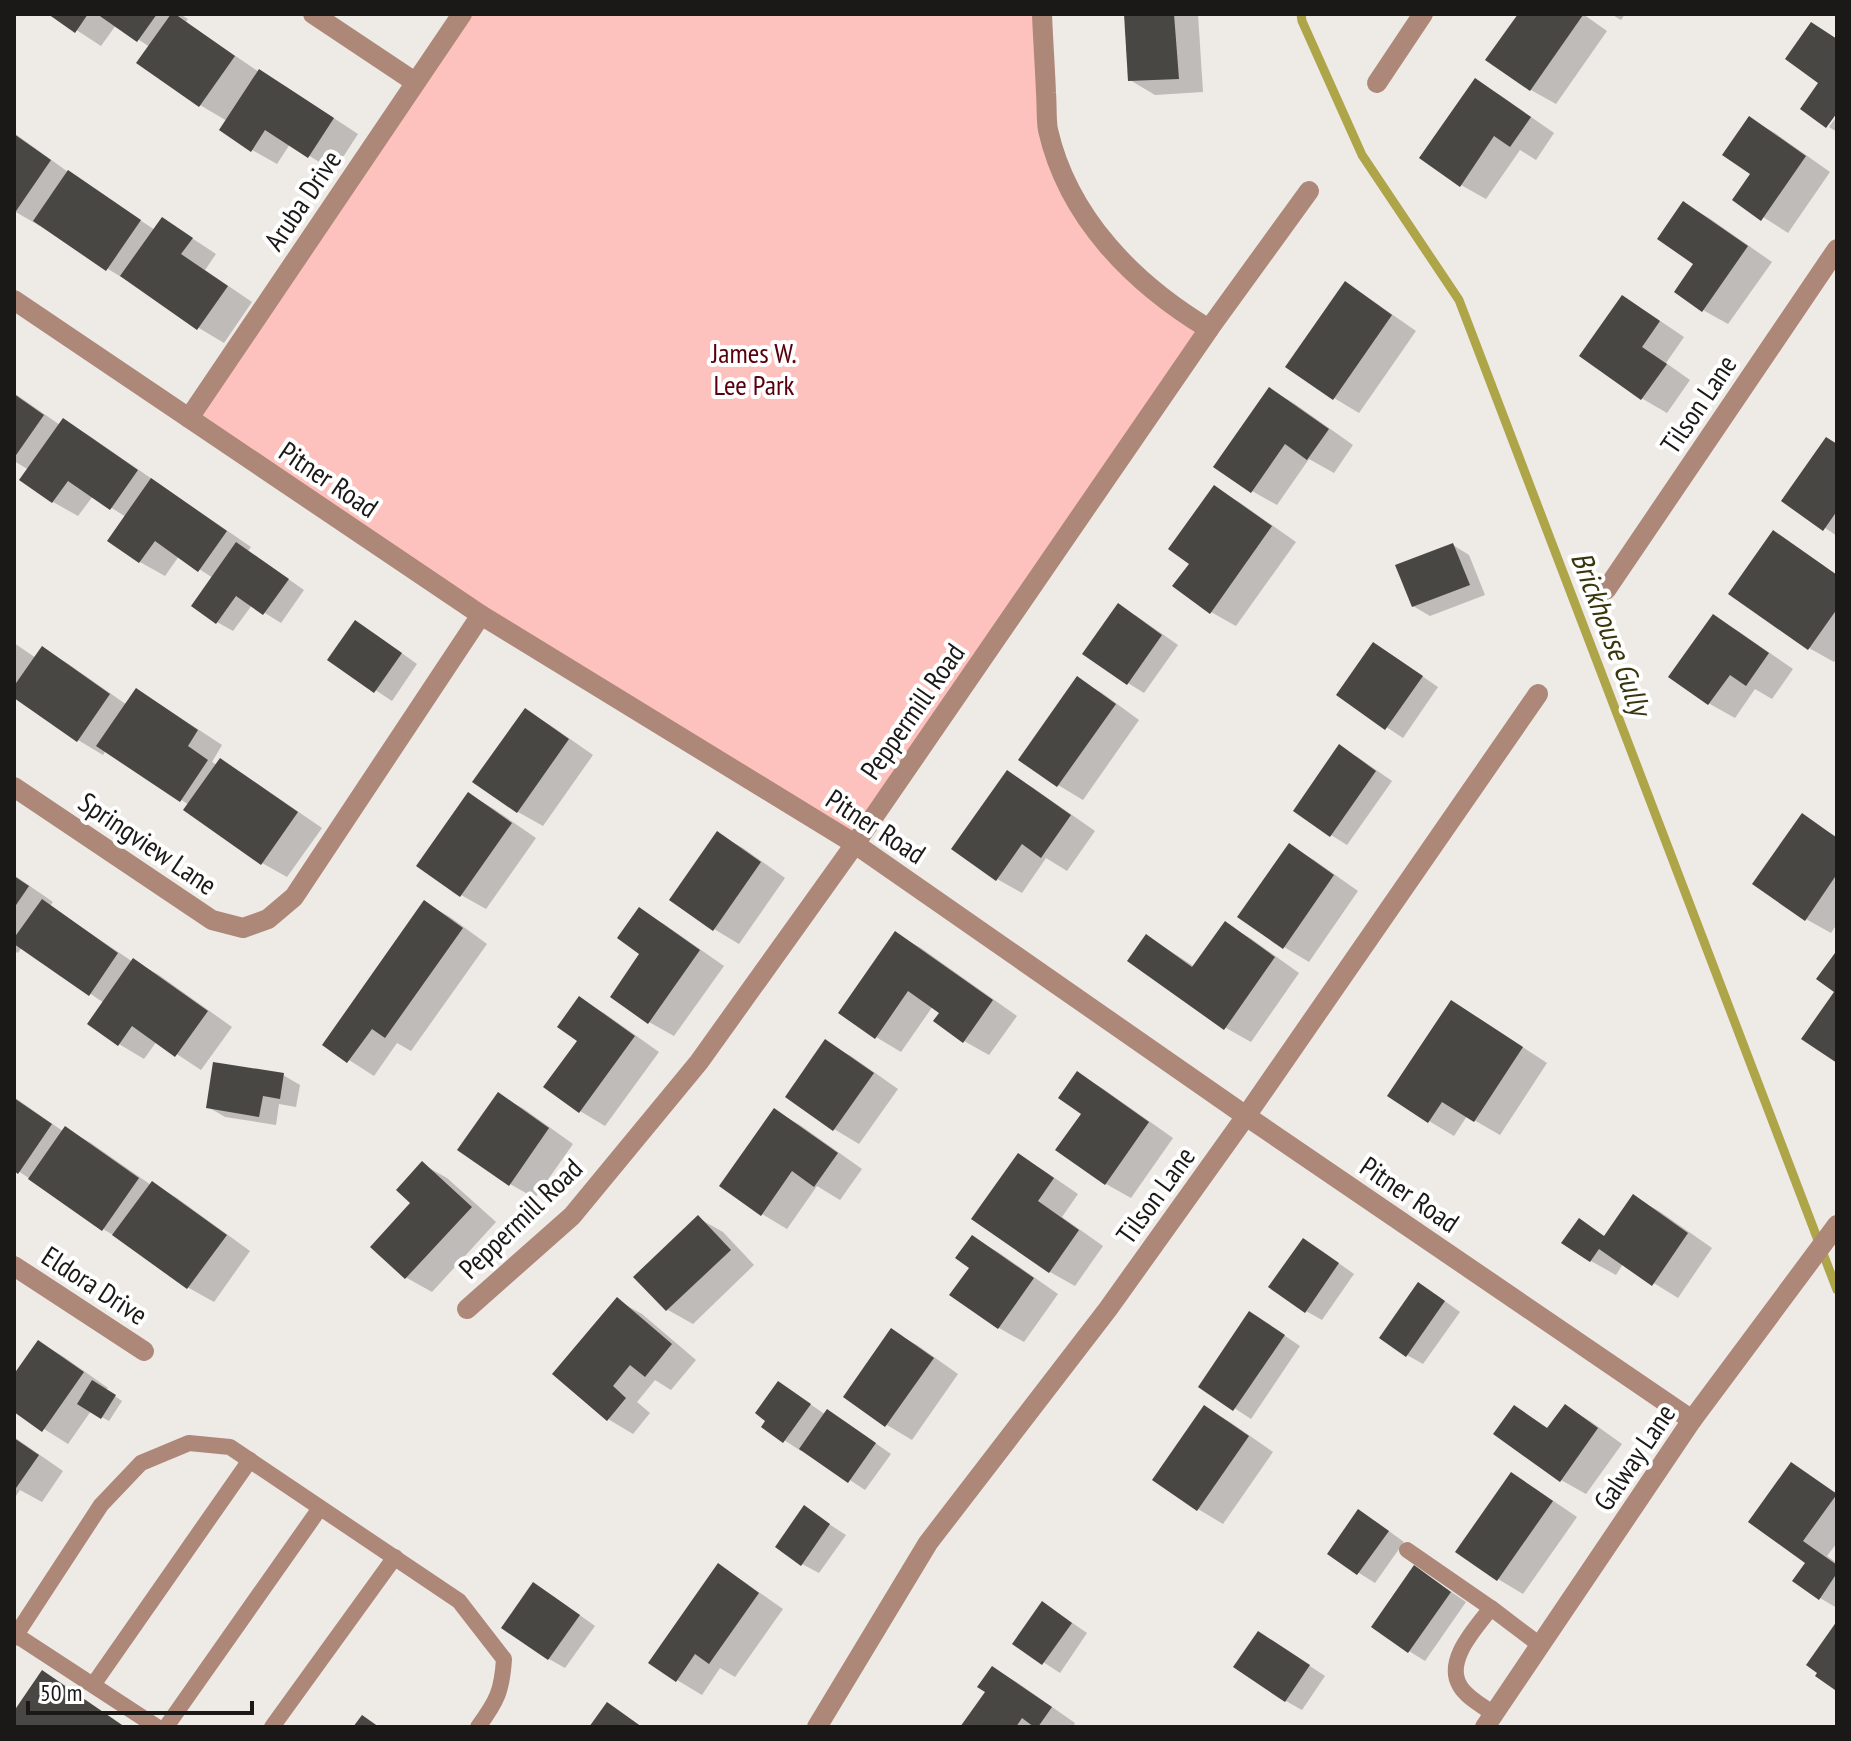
<svg xmlns="http://www.w3.org/2000/svg" width="1851" height="1741" font-family="'PT Sans Narrow',sans-serif">
<style>
.green{fill:#fdc2be}
.shadow{fill:#0003}
.lines{fill:none;stroke-linecap:round;stroke-linejoin:round}
.stream{stroke:#aea548;stroke-width:9}
.building{fill:#494743}
.lane{stroke:#ad8778;stroke-width:16}
.street{stroke:#ad8778;stroke-width:20}
.labels{text-anchor:middle;dominant-baseline:central;stroke-width:8;stroke-linejoin:round;paint-order:stroke}
.street-label{font-size:28px;fill:#1b1918;stroke:#fff}
.park-label{font-size:28px;fill:#58010c;stroke:#fff}
.water-label{font-size:30px;font-style:italic;fill:#39350c;stroke:#fff}
</style>
<rect width="100%" height="100%" fill="#eeeae6"/>
<path class="green" d="M462,14H1042L1048,128L1097,235L1209,329L855,844L189,418Z"/>
<g class="shadow">
<path d="M52,14H180L188,19L186,22L259,72L285,86L358,134L334,171L290,144L277,164L252,150L227,121L200,105L139,62L150,47L116,25L101,46Z"/>
<path d="M1126,14H1198L1203,92L1155,95L1130,80Z"/>
<path d="M1520,14H1583L1607,31L1556,104L1531,90L1488,60Z"/>
<path d="M1611,14H1625L1621,20Z"/>
<path d="M1475,81L1500,95L1554,133L1536,160L1520,150L1486,199L1461,185Z"/>
<path d="M1837,116V132L1829,127Z"/>
<path d="M1750,119L1775,133L1830,172L1788,233L1735,199L1753,174Z"/>
<path d="M14,133L75,177L155,230L163,219L216,254L205,270L252,302L224,343L199,328L133,283V284L108,269L42,224L40,226L14,211Z"/>
<path d="M1684,204L1709,218L1772,262L1728,324L1703,310Z"/>
<path d="M1345,284L1370,299L1416,331L1359,413L1334,398Z"/>
<path d="M1622,298L1647,312L1684,337L1666,363L1690,380L1667,413L1643,399L1581,356Z"/>
<path d="M1270,389L1295,404L1353,445L1334,473L1309,459L1277,505L1252,491Z"/>
<path d="M14,393L60,425L63,420L88,435L251,547L248,551L304,590L281,623L252,605L233,631L217,622L213,578L179,556L165,576L140,562L110,540L126,517L93,496L78,516L53,502L22,480L29,470L14,461Z"/>
<path d="M1837,445V536L1784,500Z"/>
<path d="M1214,488L1239,502L1296,542L1236,626L1211,612Z"/>
<path d="M1773,533L1798,548L1837,575V659L1834,662L1809,648Z"/>
<path d="M1453,545L1469,555L1485,595L1430,616L1413,606Z"/>
<path d="M1135,615L1178,645L1144,693L1128,683Z"/>
<path d="M1713,617L1738,631L1793,669L1772,699L1755,689L1735,718L1710,704L1671,677Z"/>
<path d="M372,632L417,664L392,701L330,660Z"/>
<path d="M14,643L36,658L42,649L67,663L127,705L136,690L161,705L222,745L212,762L217,765L220,760L245,775L322,828L287,877L262,863L189,805L106,750L103,755L78,740L14,697Z"/>
<path d="M1390,654L1438,687L1403,738L1338,695Z"/>
<path d="M1077,679L1102,693L1139,720L1083,800L1058,785L1021,759Z"/>
<path d="M525,710L550,725L593,755L543,826L518,812L475,782Z"/>
<path d="M1356,756L1392,781L1347,845L1331,835Z"/>
<path d="M1007,773L1032,787L1095,831L1067,871L1046,858L1022,893L997,879Z"/>
<path d="M469,794L494,809L536,838L486,909L461,895Z"/>
<path d="M1802,816L1837,837V924L1831,933L1806,919Z"/>
<path d="M718,834L743,848L785,878L739,944L714,929Z"/>
<path d="M1289,846L1314,860L1358,891L1309,962L1284,947Z"/>
<path d="M14,875L53,902L50,906L133,962L134,961L159,975L232,1027L201,1070L157,1041L144,1059L119,1044L104,1003L22,947L18,953L14,951Z"/>
<path d="M425,903L450,917L487,944L411,1051L397,1043L374,1076L324,1044Z"/>
<path d="M639,910L664,924L724,966L674,1036L649,1022Z"/>
<path d="M1225,924L1250,938L1299,973L1251,1042L1226,1028L1130,961L1147,936L1195,967Z"/>
<path d="M896,934L921,948L1017,1016L989,1055L964,1041L942,1012L933,1006L901,1052L876,1037Z"/>
<path d="M579,999L604,1013L659,1052L605,1126L580,1111Z"/>
<path d="M1477,1017L1547,1063L1500,1135L1467,1116L1454,1136L1429,1121Z"/>
<path d="M826,1042L851,1056L898,1089L859,1144L834,1129L787,1096Z"/>
<path d="M1077,1074L1102,1088L1173,1138L1131,1198L1106,1184L1083,1113Z"/>
<path d="M283,1075L300,1085L296,1107L279,1104L276,1125L225,1117L208,1107Z"/>
<path d="M499,1095L524,1109L573,1144L535,1198L510,1184Z"/>
<path d="M14,1097L64,1132L66,1129L91,1143L151,1185L152,1183L177,1198L250,1251L214,1302L189,1288L125,1242L103,1229L14,1168Z"/>
<path d="M775,1111L800,1125L862,1169L840,1200L817,1186L787,1229L762,1214Z"/>
<path d="M1018,1156L1043,1170L1078,1194L1062,1217L1103,1246L1075,1286L1050,1272Z"/>
<path d="M422,1164L447,1178L496,1222L432,1292L407,1278L373,1247L412,1203Z"/>
<path d="M1634,1197L1659,1211L1712,1248L1678,1298L1623,1264L1616,1275L1591,1261L1579,1221L1606,1237Z"/>
<path d="M698,1218L723,1232L754,1265L693,1324L668,1310L636,1277Z"/>
<path d="M973,1238L998,1252L1058,1294L1024,1342L999,1328L971,1267Z"/>
<path d="M1320,1250L1354,1274L1322,1320L1306,1311Z"/>
<path d="M1435,1294L1460,1312L1423,1364L1407,1355Z"/>
<path d="M617,1300L642,1314L696,1360L671,1390L655,1380L637,1402L650,1413L633,1434L608,1419Z"/>
<path d="M1266,1323L1300,1346L1251,1419L1201,1386Z"/>
<path d="M892,1331L917,1345L958,1374L912,1440L887,1425L845,1397Z"/>
<path d="M39,1342L64,1357L108,1388L106,1390L122,1401L109,1421L91,1411L68,1444L14,1410V1378Z"/>
<path d="M794,1393L826,1415L828,1412L844,1421L891,1454L865,1490L802,1448L801,1451L764,1427Z"/>
<path d="M1565,1406L1590,1421L1622,1444L1586,1494L1561,1480L1514,1407L1549,1429Z"/>
<path d="M1205,1408L1230,1422L1273,1452L1223,1524L1198,1509Z"/>
<path d="M14,1437L63,1471L42,1502L20,1490L14,1499Z"/>
<path d="M1791,1465L1837,1494V1543L1827,1556L1837,1563V1608L1820,1598L1808,1563L1751,1522Z"/>
<path d="M1511,1474L1536,1489L1577,1517L1523,1594L1498,1579Z"/>
<path d="M804,1508L846,1535L819,1573L802,1564Z"/>
<path d="M1375,1521L1404,1542L1375,1583L1329,1554Z"/>
<path d="M718,1566L743,1581L783,1609L735,1677L720,1668L702,1695L677,1680Z"/>
<path d="M1431,1578L1466,1602L1425,1661L1409,1651Z"/>
<path d="M550,1594L595,1626L565,1668L549,1659Z"/>
<path d="M1058,1613L1087,1633L1060,1673L1014,1643Z"/>
<path d="M1275,1643L1325,1676L1302,1710L1286,1701Z"/>
<path d="M993,1668L1018,1683L1075,1723L1073,1727H963L987,1692Z"/>
</g>
<g class="lines">
<path class="stream" d="M1301,14L1302,21L1362,155L1459,300L1837,1290"/>
</g>
<g class="building">
<path d="M48,14H88L75,33Z"/>
<path d="M97,14H157L137,42Z"/>
<path d="M171,14H175L235,56L199,107L136,63Z"/>
<path d="M1124,14H1174L1179,79L1128,81Z"/>
<path d="M1518,14L1583,15L1530,91L1485,60Z"/>
<path d="M1811,22L1837,39V113L1826,128L1800,109L1818,83L1785,59Z"/>
<path d="M259,69L334,118L308,158L265,130L251,152L219,130Z"/>
<path d="M1475,78L1531,117L1510,147L1494,136L1460,187L1419,158Z"/>
<path d="M1749,116L1806,156L1761,221L1732,200L1750,174L1722,155Z"/>
<path d="M14,134L51,160L14,214Z"/>
<path d="M68,170L141,220L106,271L33,221Z"/>
<path d="M1683,201L1748,246L1702,312L1674,292L1693,264L1657,239Z"/>
<path d="M162,217L193,238L181,254L228,286L197,330L120,276Z"/>
<path d="M1345,281L1392,315L1333,400L1285,367Z"/>
<path d="M1622,295L1660,321L1642,347L1667,364L1641,400L1579,356Z"/>
<path d="M1269,387L1329,429L1307,460L1285,444L1251,493L1213,467Z"/>
<path d="M14,394L44,415L14,458Z"/>
<path d="M63,418L138,470L110,510L68,481L52,503L19,480Z"/>
<path d="M1826,437L1837,444V511L1823,531L1781,501Z"/>
<path d="M151,478L227,531L198,572L155,541L139,563L107,541Z"/>
<path d="M1214,485L1272,526L1210,614L1172,586L1189,564L1168,549Z"/>
<path d="M1773,530L1837,575V609L1808,650L1728,594Z"/>
<path d="M236,542L289,579L263,615L236,596L216,624L191,606Z"/>
<path d="M1453,543L1470,585L1412,607L1395,565Z"/>
<path d="M1118,603L1162,635L1127,685L1082,654Z"/>
<path d="M1713,614L1769,653L1746,686L1730,675L1708,705L1668,677Z"/>
<path d="M355,620L402,653L374,693L327,660Z"/>
<path d="M1373,642L1423,676L1385,730L1336,695Z"/>
<path d="M42,646L110,694L77,742L14,698V686Z"/>
<path d="M1077,676L1116,704L1057,787L1018,760Z"/>
<path d="M136,688L198,730L188,746L208,760L180,802L96,746Z"/>
<path d="M525,708L569,739L517,813L472,782Z"/>
<path d="M1339,744L1376,771L1330,837L1293,811Z"/>
<path d="M220,758L298,812L261,865L183,810Z"/>
<path d="M1007,770L1071,815L1041,858L1022,844L996,881L951,849Z"/>
<path d="M468,792L512,823L460,897L416,866Z"/>
<path d="M1802,813L1837,838V874L1805,921L1752,884Z"/>
<path d="M717,831L761,862L713,931L669,900Z"/>
<path d="M1289,843L1334,875L1283,949L1237,917Z"/>
<path d="M14,876L29,886L14,908Z"/>
<path d="M42,899L118,953L89,996L14,944V938Z"/>
<path d="M424,900L463,928L385,1038L372,1029L347,1063L322,1045Z"/>
<path d="M639,907L700,950L648,1024L610,997L639,954L617,938Z"/>
<path d="M1225,921L1275,957L1224,1030L1127,961L1146,934L1192,967Z"/>
<path d="M895,931L993,1000L963,1043L933,1021L939,1013L908,991L875,1039L838,1013Z"/>
<path d="M1835,953L1837,954V1063L1801,1039L1834,992L1816,979Z"/>
<path d="M133,958L208,1011L175,1057L132,1026L118,1046L87,1024Z"/>
<path d="M579,996L635,1036L579,1113L543,1087L577,1041L557,1027Z"/>
<path d="M1451,1000L1523,1047L1474,1122L1442,1102L1428,1123L1387,1096Z"/>
<path d="M825,1039L874,1073L833,1131L785,1097Z"/>
<path d="M213,1062L284,1073L280,1099L263,1096L259,1117L206,1108Z"/>
<path d="M1077,1071L1149,1122L1105,1185L1055,1150L1081,1114L1058,1098Z"/>
<path d="M498,1092L549,1128L509,1186L457,1150Z"/>
<path d="M14,1098L52,1124L18,1174L14,1171Z"/>
<path d="M774,1108L838,1153L814,1187L792,1171L761,1216L719,1186Z"/>
<path d="M65,1126L139,1178L102,1231L28,1179Z"/>
<path d="M1018,1153L1054,1178L1038,1201L1079,1230L1049,1273L971,1219Z"/>
<path d="M422,1161L472,1207L405,1279L370,1247L410,1203L396,1190Z"/>
<path d="M152,1181L227,1235L187,1289L112,1235Z"/>
<path d="M1633,1194L1688,1233L1652,1286L1599,1249L1590,1262L1561,1243L1579,1218L1604,1236Z"/>
<path d="M698,1215L731,1250L666,1311L633,1277Z"/>
<path d="M972,1235L1034,1278L998,1329L949,1295L969,1268L955,1258Z"/>
<path d="M1303,1238L1339,1263L1305,1313L1268,1287Z"/>
<path d="M1418,1282L1445,1301L1406,1357L1379,1338Z"/>
<path d="M617,1297L672,1344L645,1377L630,1365L613,1386L626,1398L607,1421L552,1374Z"/>
<path d="M1249,1311L1285,1335L1233,1411L1198,1387Z"/>
<path d="M891,1328L934,1358L885,1427L843,1397Z"/>
<path d="M38,1340L84,1372L42,1432L14,1412V1374Z"/>
<path d="M92,1380L116,1395L101,1419L77,1404Z"/>
<path d="M778,1381L811,1404L783,1443L761,1427L765,1421L755,1413Z"/>
<path d="M1565,1404L1598,1428L1560,1482L1493,1434L1514,1405L1547,1428Z"/>
<path d="M1204,1405L1249,1436L1197,1511L1152,1480Z"/>
<path d="M827,1409L876,1443L848,1483L799,1449Z"/>
<path d="M14,1438L39,1455L14,1491Z"/>
<path d="M1791,1462L1837,1494L1803,1541L1837,1565V1573L1819,1600L1792,1581L1805,1563L1748,1522Z"/>
<path d="M1511,1472L1553,1501L1497,1581L1455,1552Z"/>
<path d="M804,1505L830,1524L801,1566L775,1547Z"/>
<path d="M1358,1509L1389,1531L1357,1575L1327,1554Z"/>
<path d="M718,1563L759,1593L709,1664L695,1654L676,1682L648,1663Z"/>
<path d="M1414,1565L1451,1592L1408,1653L1371,1627Z"/>
<path d="M533,1582L580,1615L548,1660L501,1628Z"/>
<path d="M1042,1601L1072,1623L1042,1665L1012,1644Z"/>
<path d="M1837,1621V1688L1835,1690L1815,1676L1817,1673L1806,1665Z"/>
<path d="M1258,1631L1310,1665L1285,1702L1233,1667Z"/>
<path d="M992,1666L1052,1707L1038,1727H1034L1022,1718L1016,1727H960L985,1692L977,1687Z"/>
<path d="M42,1670L125,1727H14V1711Z"/>
<path d="M607,1702L642,1727H589Z"/>
<path d="M362,1715L379,1727H353Z"/>
</g>
<g class="lines">
<g class="lane">
<path d="M1407,1550L1491,1608L1540,1645"/>
<path d="M1491,1608C1477,1627 1444,1660 1460,1686C1467,1698 1483,1706 1494,1714"/>
<path d="M16,1635L157,1727"/>
<path d="M14,1638L101,1505L141,1463L189,1443L230,1447L459,1601L504,1659C502,1691 497,1701 478,1727"/>
<path d="M93,1685L250,1460"/>
<path d="M166,1727L320,1508"/>
<path d="M272,1727L395,1557"/>
</g>
<g class="street">
<path d="M313,14L415,82"/>
<path d="M1042,14C1043,40 1045,67 1046,93C1047,105 1046,119 1048,130C1068,218 1134,284 1209,329"/>
<path d="M1377,83L1423,14"/>
<path d="M14,300L481,615L855,844L1246,1116L1692,1420"/>
<path d="M189,418L462,14"/>
<path d="M1606,590L1837,249"/>
<path d="M14,787L212,920L243,928L268,919L294,897L481,615"/>
<path d="M14,1266L144,1351"/>
<path d="M467,1309L572,1216L699,1062L855,844L1209,329L1309,191"/>
<path d="M817,1727L928,1543L1108,1309L1246,1116L1538,694"/>
<path d="M1485,1727L1692,1420L1837,1225"/>
</g>
</g>
<g class="labels">
<g class="street-label">
<text transform="translate(302 200) rotate(-56)">Aruba Drive</text>
<text transform="translate(1698 404) rotate(-56)">Tilson Lane</text>
<text transform="translate(329 479) rotate(34)">Pitner Road</text>
<text transform="translate(912 711) rotate(-55)">Peppermill Road</text>
<text transform="translate(876 826) rotate(33)">Pitner Road</text>
<text transform="translate(148 843) rotate(34)">Springview Lane</text>
<text transform="translate(1410 1194) rotate(34)">Pitner Road</text>
<text transform="translate(1155 1195) rotate(-54)">Tilson Lane</text>
<text transform="translate(520 1218) rotate(-44)">Peppermill Road</text>
<text transform="translate(95 1285) rotate(33)">Eldora Drive</text>
<text transform="translate(1634 1457) rotate(-56)">Galway Lane</text>
</g>
<g class="park-label">
<text x="754" y="352">James W.<tspan x="754" dy="32">Lee Park</tspan></text>
</g>
<g class="water-label">
<text transform="translate(1612 633) rotate(69)">Brickhouse Gully</text>
</g>
</g>
<rect width="1851" height="1741" fill="none" stroke="#1b1918" stroke-width="32"/>
<path d="M28 1701v12h224v-12" fill="none" stroke="#1b1918" stroke-width="4"/>
<text x="40" y="1701" font-size="24" fill="#1b1918" stroke="#ffffff" stroke-width="6" paint-order="stroke">50 m</text>
</svg>
